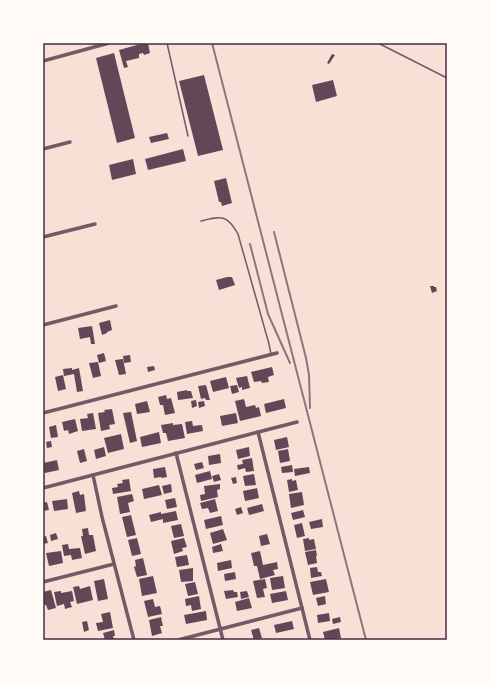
<svg xmlns="http://www.w3.org/2000/svg" width="490" height="683" font-family="'Roboto Condensed',sans-serif">
<style>
.building{fill:#644757}
.lines{fill:none;stroke-linecap:round;stroke-linejoin:round}
.service{stroke:#755966;stroke-width:1.5}
.minor{stroke:#755966;stroke-width:3.5}
.rail{stroke:#8f747c;stroke-width:2}
.neatline{fill:none;stroke:#4a2c40;stroke-width:1.5}
</style>
<rect width="100%" height="100%" fill="#f7e1d7"/>
<g class="building">
<path d="M144,43H148L150,53L144,55L143,53L139,54V58L126,61L128,67L124,68L119,50Z"/>
<path d="M114,53L135,138L117,143L96,58Z"/>
<path d="M332,54L335,55L329,64L327,63Z"/>
<path d="M204,75L223,150L198,156L179,81Z"/>
<path d="M333,80L337,96L316,102L312,85Z"/>
<path d="M167,133L169,139L151,143L149,137Z"/>
<path d="M183,149L186,161L148,170L145,159Z"/>
<path d="M133,159L136,174L112,180L109,165Z"/>
<path d="M226,178L232,203L222,206L221,202H219L214,181Z"/>
<path d="M227,277H232L235,285L219,290L216,280Z"/>
<path d="M430,286H434V287H436L437,291L432,293Z"/>
<path d="M110,320L112,330L107,332V333L102,335L99,323Z"/>
<path d="M92,326L95,344H91L90,337L80,339L78,328Z"/>
<path d="M104,353L106,361L99,363L97,355Z"/>
<path d="M130,355L131,362L124,363L123,356Z"/>
<path d="M123,359L126,374L119,375L115,360Z"/>
<path d="M98,362L101,376L93,378L89,363Z"/>
<path d="M154,366L155,370L148,372L147,367Z"/>
<path d="M272,367L274,375L268,377L269,382L262,383L261,381L254,382L251,372Z"/>
<path d="M72,368V370L79,368L83,391L77,392L74,374L64,376L63,369Z"/>
<path d="M63,375L66,389L58,391L55,377Z"/>
<path d="M247,376L250,388L242,390V387L239,388L236,378Z"/>
<path d="M226,377L229,388L213,392L210,381Z"/>
<path d="M206,385L210,400H206L205,398L201,399L198,386Z"/>
<path d="M237,385L239,392L232,394L230,386Z"/>
<path d="M187,390V391H191L193,398L178,400L177,392Z"/>
<path d="M166,395L167,399L171,398L175,413L165,415L163,405H160L158,397Z"/>
<path d="M244,399L246,407L255,405L256,408L259,407L261,416L240,421L235,401Z"/>
<path d="M284,399L286,408L266,413L264,404Z"/>
<path d="M196,400L197,406L192,408L191,401Z"/>
<path d="M147,401L150,412L137,414L135,404Z"/>
<path d="M204,401L205,406L199,408L198,402Z"/>
<path d="M112,409L115,424L109,425L110,429L101,431L98,413L105,412L104,410Z"/>
<path d="M131,412L137,441L130,443L123,413Z"/>
<path d="M93,413L96,429L82,431L80,419L88,418L87,414Z"/>
<path d="M236,413L238,423L222,426L220,416Z"/>
<path d="M75,419L78,431L69,434L68,430L64,431L62,422Z"/>
<path d="M192,421L193,426L202,425L203,431L187,434L185,422Z"/>
<path d="M173,423V425L182,424L185,438L168,441L166,433H163L161,425Z"/>
<path d="M56,425L58,437L51,438L49,427Z"/>
<path d="M159,432L161,443L142,447L140,437Z"/>
<path d="M121,434L124,449L108,453L104,438Z"/>
<path d="M287,437L289,447L276,450L274,440Z"/>
<path d="M51,441L52,447L47,448L46,442Z"/>
<path d="M104,447L106,456L96,459L94,450Z"/>
<path d="M249,447L250,456L238,459L236,450Z"/>
<path d="M84,449L87,461L80,463L77,451Z"/>
<path d="M288,449L290,461L280,463L278,451Z"/>
<path d="M220,454L221,463L209,465L208,456Z"/>
<path d="M252,458L254,471L246,472L245,468L238,470L237,465L243,464L242,460Z"/>
<path d="M57,460L59,470L45,473V472H43V463Z"/>
<path d="M202,462L204,468L196,470L194,464Z"/>
<path d="M292,465L293,472L282,473L281,467Z"/>
<path d="M165,467L167,477L162,478L161,477L154,478L153,469Z"/>
<path d="M309,467L310,473L295,476L294,469Z"/>
<path d="M210,471L212,479L197,483L195,475Z"/>
<path d="M219,474L221,480L214,482L212,476Z"/>
<path d="M254,474L256,485L245,486L243,476Z"/>
<path d="M236,477L237,483L233,484L231,478Z"/>
<path d="M129,479L131,491L113,494L112,488L118,487L117,484L123,483L122,480Z"/>
<path d="M292,479V481L296,480L298,490L289,492L287,480Z"/>
<path d="M171,484L172,492L164,494L162,486Z"/>
<path d="M220,484V489L217,490L218,497L201,501L200,495L205,494L204,486Z"/>
<path d="M159,485L162,495L144,499L142,489Z"/>
<path d="M257,488L259,498L245,501L243,491Z"/>
<path d="M79,491L80,495L84,494L86,511L76,513L72,493Z"/>
<path d="M302,492L304,505L291,508L289,494Z"/>
<path d="M132,494L134,501L128,503L130,512L120,514L117,497Z"/>
<path d="M175,498L177,507L167,509L165,500Z"/>
<path d="M67,499L68,509L54,511L52,501Z"/>
<path d="M215,499L218,511L210,513L208,508L202,509L200,503Z"/>
<path d="M47,502L49,510L43,511V503Z"/>
<path d="M262,504L264,511L249,515L247,508Z"/>
<path d="M241,507L243,513L237,515L235,509Z"/>
<path d="M303,510L305,517L293,520L291,513Z"/>
<path d="M176,511L178,520L163,523V519L151,522L149,515L161,512V514Z"/>
<path d="M131,515L136,535L127,537L122,517Z"/>
<path d="M221,516L223,525L206,529L204,520Z"/>
<path d="M322,519L323,527L311,529L309,522Z"/>
<path d="M302,523L305,536L297,538L294,525Z"/>
<path d="M181,524L184,536L174,538L171,526Z"/>
<path d="M88,528L89,535H93L96,551L85,554L81,536H83L82,529Z"/>
<path d="M223,529L227,540L213,544L210,533Z"/>
<path d="M56,533L58,539L51,541L50,535Z"/>
<path d="M267,534L270,544L261,546L259,536Z"/>
<path d="M46,536L48,543L43,544V537Z"/>
<path d="M137,538L141,554L132,556L128,540Z"/>
<path d="M184,538L187,547L182,548L183,551L174,554L171,541Z"/>
<path d="M309,538V540L314,539L316,549L305,551L303,539Z"/>
<path d="M68,544L69,549L80,548L82,558L72,560L71,555L64,556L62,545Z"/>
<path d="M221,544L223,551L213,553L212,547Z"/>
<path d="M316,550L317,556H316L317,563L308,565L305,552Z"/>
<path d="M61,551L63,563L49,566L46,553Z"/>
<path d="M260,551L263,565L277,562L278,569L273,570L275,575L260,579L257,566H254L251,553Z"/>
<path d="M187,555L189,565L177,567L175,557Z"/>
<path d="M143,558L147,575L137,577L134,567L136,566L135,560Z"/>
<path d="M231,560L232,568L218,571L217,563Z"/>
<path d="M317,567L318,572H321L322,576L311,578L310,568Z"/>
<path d="M193,568V581L181,582L179,570Z"/>
<path d="M235,572L236,579L225,581L224,574Z"/>
<path d="M153,576L157,593L142,596L139,579Z"/>
<path d="M283,576L285,588L272,590L270,578Z"/>
<path d="M104,579L108,599L98,601L94,581Z"/>
<path d="M265,579L267,588L263,589L265,597L257,598L253,581Z"/>
<path d="M326,579L329,592L313,595L310,582Z"/>
<path d="M195,582L198,594L188,596L185,584Z"/>
<path d="M79,586L80,589L90,586L93,600L77,604L73,587Z"/>
<path d="M51,590L56,608L48,610L46,605H43V592Z"/>
<path d="M233,590L234,592H237L238,597L226,599L224,591Z"/>
<path d="M61,591V593L72,591L74,601L70,602L72,607L65,609L64,604L57,606L54,592Z"/>
<path d="M247,591L249,597L241,599L240,592Z"/>
<path d="M286,591L288,600L272,603L270,594Z"/>
<path d="M199,596L201,609L192,611L191,605L186,606L185,599Z"/>
<path d="M325,596L326,604L318,606L316,598Z"/>
<path d="M249,598L252,608L237,611L235,602Z"/>
<path d="M153,599L155,607L160,606L162,614L148,617L144,601Z"/>
<path d="M206,611L207,620L186,624L184,615Z"/>
<path d="M110,612L113,628L98,631L96,623L103,622L101,614Z"/>
<path d="M329,613L330,621L318,623L317,615Z"/>
<path d="M161,617L163,626H160L162,633L152,636L149,620Z"/>
<path d="M340,617L341,622L333,624L332,619Z"/>
<path d="M87,621L89,630L84,632L82,622Z"/>
<path d="M292,621L294,629L276,633L274,625Z"/>
<path d="M259,628L262,638L254,640L251,630Z"/>
<path d="M339,628L341,638L331,640H325L323,632Z"/>
<path d="M114,630L115,636H113L114,640H105L103,633Z"/>
</g>
<g class="lines">
<g class="service">
<path d="M167,43L188,136"/>
<path d="M378,43L447,78"/>
<path d="M201,221C221,216 227,214 238,234L269,344L271,354"/>
</g>
<g class="minor">
<path d="M43,61L109,43"/>
<path d="M43,149L70,142"/>
<path d="M43,237L95,224"/>
<path d="M43,325L116,306"/>
<path d="M43,413L277,353"/>
<path d="M258,432L310,640"/>
<path d="M176,453L223,640"/>
<path d="M93,475L102,517L134,640"/>
<path d="M43,488L297,422"/>
<path d="M43,582L114,564"/>
<path d="M178,640L302,608"/>
</g>
<g class="rail">
<path d="M212,43L366,640"/>
<path d="M274,232L306,358L309,375L310,408"/>
<path d="M250,244L268,314L290,363"/>
</g>
</g>
<rect width="490" height="683" fill="none" stroke="#fffaf5" stroke-width="88"/>
<rect x="44" y="44" width="402" height="595" class="neatline"/>
</svg>
